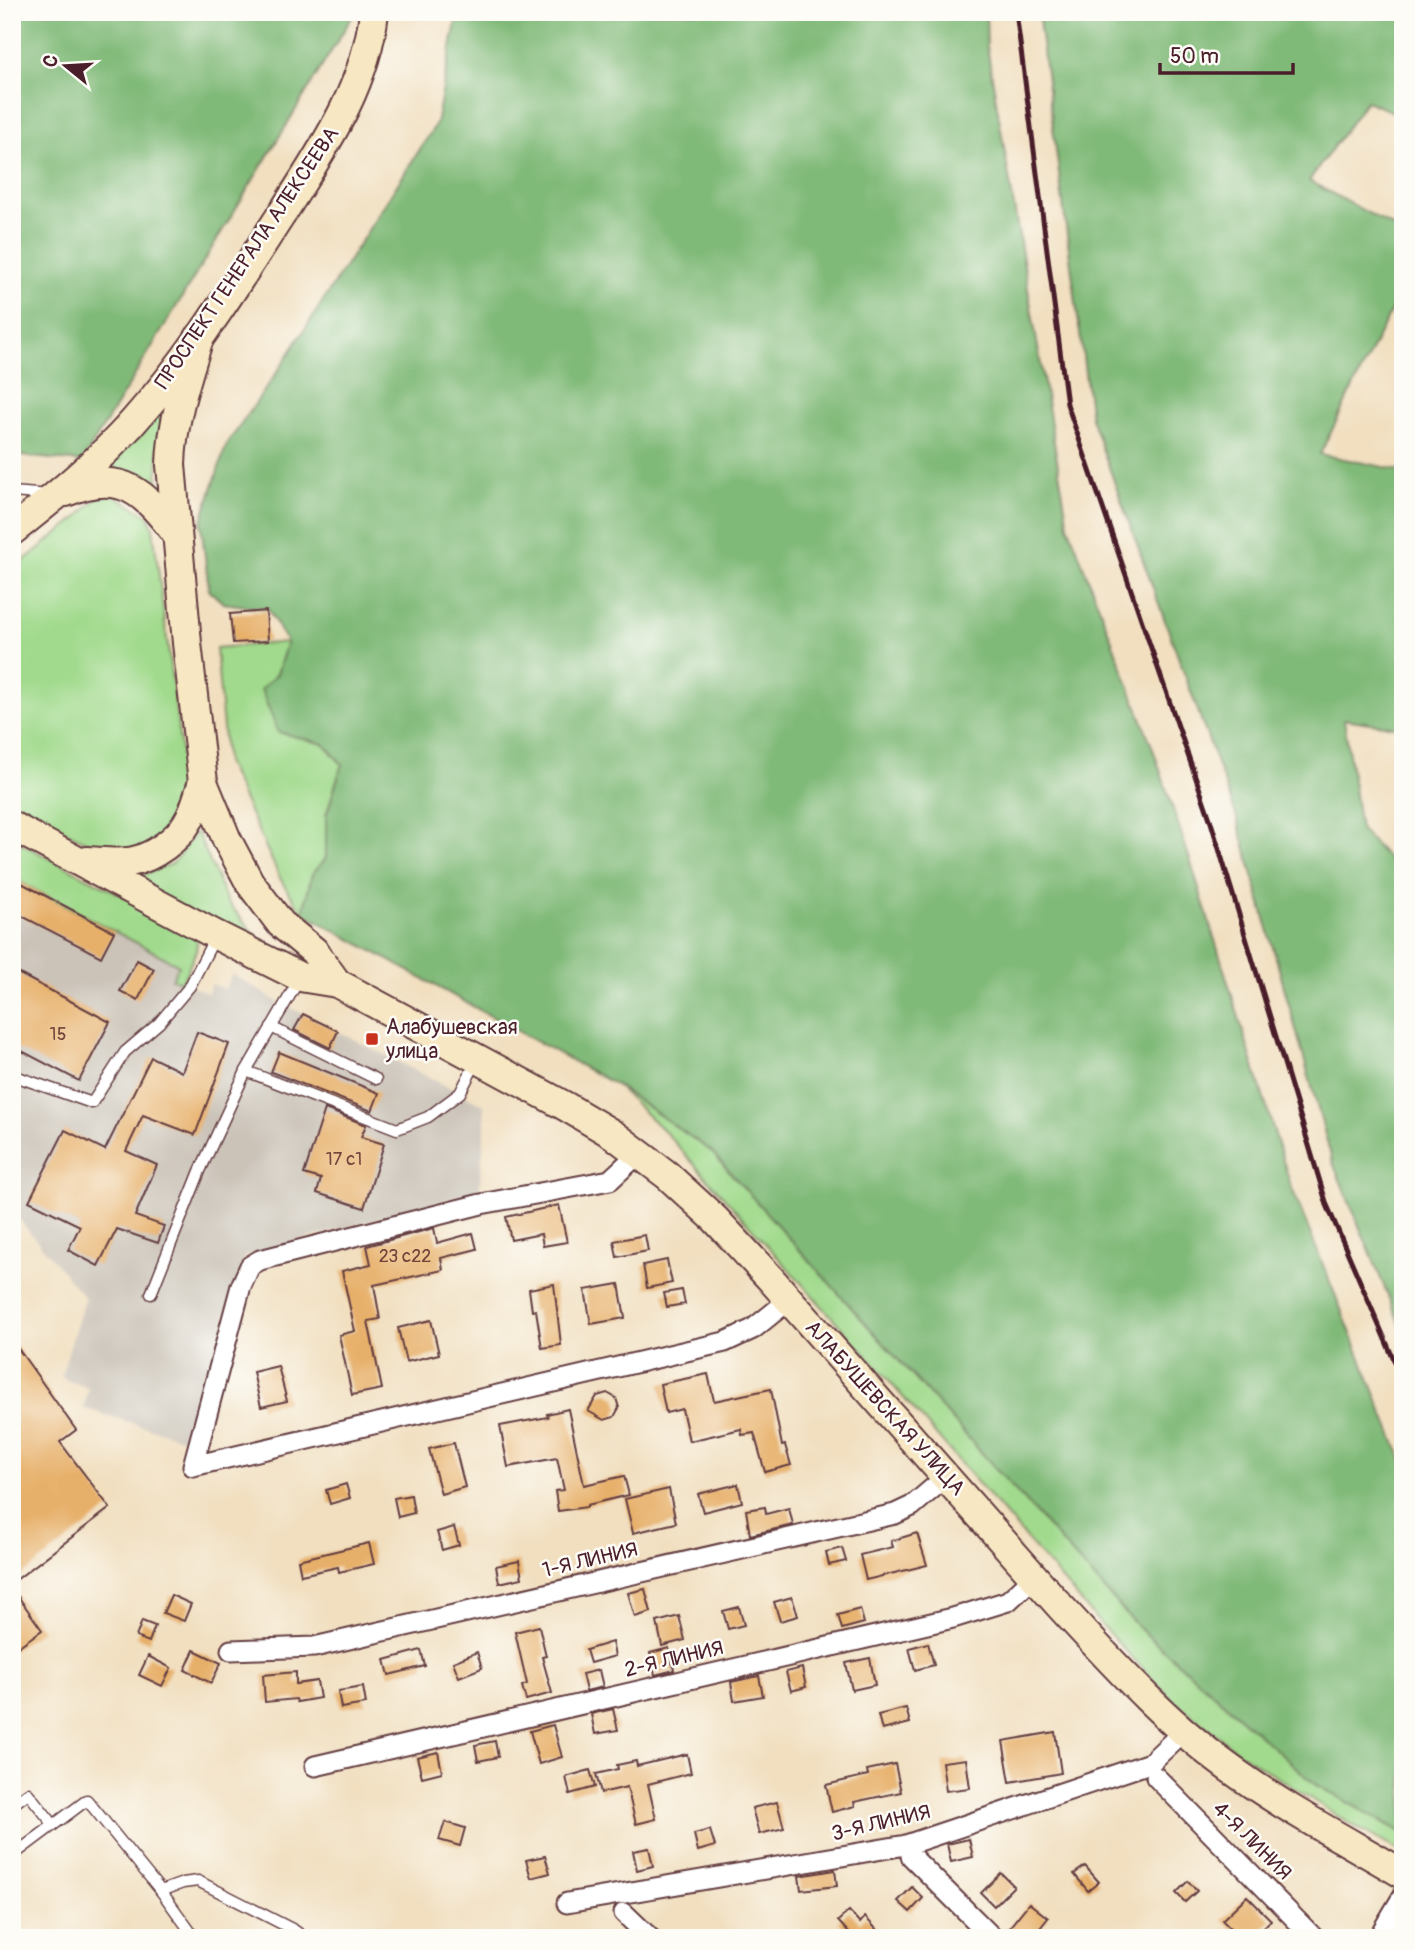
<svg xmlns="http://www.w3.org/2000/svg" width="1415" height="1950" font-family="Pangolin,sans-serif">
<style>
.industrial{fill:#cbc3b8}
.green{fill:#a1da8d;stroke:#767c5c;stroke-width:2}
.forest{fill:#80ba78;stroke:#656c52;stroke-width:2}
.building{fill:#e7b06a}
.lines{fill:none;stroke-linecap:round;stroke-linejoin:round}
.lane-casing{stroke:#633c41;stroke-width:13}
.street-casing{stroke:#633c41;stroke-width:23}
.secondary-casing{stroke:#633c41;stroke-width:32}
.lane{stroke:#fff;stroke-width:10}
.street{stroke:#fff;stroke-width:19}
.secondary{stroke:#f7e8c3;stroke-width:28}
.rail{stroke:#4a1f2b;stroke-width:5}
.poi-dot{fill:#c8321e;stroke:#fdfcf7;stroke-width:2.5}
.labels{text-anchor:middle;dominant-baseline:central;stroke-width:5;stroke-linejoin:round;paint-order:stroke}
.number-label{font-size:18px;fill:#71433b}
.street-label{font-size:21px;fill:#4a1f2b;stroke:#fdfcf7}
.poi-label{font-size:21px;fill:#4a1f2b;stroke:#fdfcf7;text-anchor:start}
</style>
<rect width="100%" height="100%" fill="#fdfcf7"/>
<filter id="ink" filterUnits="userSpaceOnUse"><feTurbulence type="fractalNoise" baseFrequency=".0143" numOctaves="2"/><feDisplacementMap in="SourceGraphic" scale="14" xChannelSelector="R" yChannelSelector="G"/><feConvolveMatrix kernelMatrix="1 2 1 2 8 2 1 2 1" color-interpolation-filters="sRGB"/></filter>
<filter id="wash" filterUnits="userSpaceOnUse"><feTurbulence type="fractalNoise" baseFrequency=".00686" numOctaves="4" result="noise"/><feDisplacementMap in="SourceGraphic" scale="28" xChannelSelector="R" yChannelSelector="G"/><feGaussianBlur stdDeviation="1.57" result="paint"/><feColorMatrix in="noise" values="0 0 0 0 0 0 0 0 0 0 0 0 0 0 0 0 0 1.4 0 .05"/><feComposite in="paint" operator="in"/></filter>
<g filter="url(#wash)">
<rect width="100%" height="100%" fill="#f1dfc0"/>
<path class="industrial" d="M12,878L180,965L173,979L208,993L211,984L225,989L232,974L273,999L484,1105L485,1127L479,1191L246,1256L188,1440L83,1408L89,1388L66,1380L61,1376L85,1298L12,1211Z"/>
<g class="green">
<path d="M169,397L159,443L157,491L99,472Z"/>
<path d="M112,494L149,516L153,528L187,799L182,814L152,846L111,852L95,846L12,805V570L77,518L98,497Z"/>
<path d="M287,642L277,674L278,732L324,744L342,764L326,816V858L312,874L303,913L282,882L226,762L216,648Z"/>
<path d="M197,832L227,902L271,953L128,880L172,864Z"/>
<path d="M12,839L198,934L196,951L182,982L172,979L179,965L12,878Z"/>
<path d="M616,1085L711,1151L1137,1626L1316,1785L1403,1833V1853L1347,1822L1238,1752L1172,1699L1103,1627L876,1366L666,1133Z"/>
</g>
<g class="forest">
<path d="M12,12H355L82,462L12,455Z"/>
<path d="M458,12H986L987,47L1068,525L1153,749L1191,863L1291,1186L1403,1462V1833L1316,1785L1137,1626L711,1151L616,1085L303,913L312,874L326,858V816L342,764L324,744L278,732L261,689L277,674L287,642L268,609L223,603L209,590L201,523L226,446L282,365L436,124Z"/>
<path d="M1038,12H1403V116L1366,101L1309,181L1403,232V287L1320,454L1403,471V728L1344,719L1360,829L1403,874V1332L1333,1163L1237,818L1091,418Z"/>
</g>
<g id="blocks">
<g class="building">
<path d="M266,611L268,641L233,643L230,614Z"/>
<path d="M12,878L114,932L101,957L12,911Z"/>
<path d="M137,960L154,969L138,1000L120,991Z"/>
<path d="M12,970L110,1022L79,1081L12,1046Z"/>
<path d="M303,1014L338,1031L330,1048L294,1030Z"/>
<path d="M197,1032L229,1044L195,1135L143,1115L126,1151L157,1165L135,1216L164,1226L158,1243L117,1229L98,1266L68,1250L80,1226L29,1201L65,1130L105,1150L151,1057L182,1072Z"/>
<path d="M279,1052L379,1093L372,1111L271,1072Z"/>
<path d="M325,1109L366,1125L361,1137L384,1144L364,1208L317,1193L321,1179L304,1174Z"/>
<path d="M559,1205L567,1242L543,1246L541,1234L511,1240L506,1217Z"/>
<path d="M434,1228L437,1243L473,1233L477,1249L441,1258L443,1270L374,1285L380,1319L368,1321L382,1389L352,1395L339,1335L355,1331L342,1271L371,1264L367,1246Z"/>
<path d="M645,1235L648,1251L617,1257L614,1241Z"/>
<path d="M667,1260L672,1283L647,1288L643,1265Z"/>
<path d="M554,1284L561,1345L542,1348L536,1310L532,1311L529,1289Z"/>
<path d="M619,1284L625,1318L591,1324L585,1290Z"/>
<path d="M682,1290L685,1304L667,1307L664,1293Z"/>
<path d="M431,1320L439,1354L406,1362L398,1328Z"/>
<path d="M12,1340L76,1430L60,1442L110,1508L12,1583Z"/>
<path d="M278,1366L287,1401L261,1407L253,1372Z"/>
<path d="M708,1374L714,1401L771,1389L782,1446L785,1445L791,1465L765,1472L754,1433L742,1435L741,1429L689,1441L682,1409L666,1413L660,1384Z"/>
<path d="M607,1393L616,1398L619,1408L614,1417L604,1420L588,1411L597,1396Z"/>
<path d="M568,1409L584,1485L624,1476L629,1495L587,1505V1507L558,1511L555,1491L564,1490L557,1458L508,1467L500,1426L548,1417L547,1414Z"/>
<path d="M454,1443L465,1487L441,1494L429,1449Z"/>
<path d="M346,1484L350,1498L330,1504L326,1490Z"/>
<path d="M738,1484L742,1502L703,1512L698,1494Z"/>
<path d="M669,1489L676,1523L633,1533L625,1499Z"/>
<path d="M411,1495L414,1513L398,1517L394,1498Z"/>
<path d="M765,1507L766,1514L789,1508L793,1525L750,1535L746,1510Z"/>
<path d="M454,1527L459,1545L442,1550L437,1532Z"/>
<path d="M917,1533L927,1565L866,1580L860,1555L893,1547L891,1541Z"/>
<path d="M369,1543L374,1564L339,1572L338,1567L301,1575L298,1560Z"/>
<path d="M842,1548L846,1561L829,1565L826,1552Z"/>
<path d="M519,1561L522,1578L499,1583L496,1566Z"/>
<path d="M12,1588L42,1630L12,1651Z"/>
<path d="M645,1589L651,1612L635,1617L628,1593Z"/>
<path d="M171,1595L191,1604L184,1621L163,1613Z"/>
<path d="M792,1597L798,1616L780,1621L774,1602Z"/>
<path d="M739,1607L744,1625L728,1629L723,1611Z"/>
<path d="M860,1609L864,1623L842,1629L838,1615Z"/>
<path d="M679,1616L685,1640L662,1646L657,1622Z"/>
<path d="M142,1621L155,1626L149,1642L136,1637Z"/>
<path d="M539,1626L546,1656L542,1657L552,1693L526,1700L522,1686L527,1684L515,1632Z"/>
<path d="M612,1642L615,1656L590,1663L586,1650Z"/>
<path d="M928,1643L934,1665L915,1670L909,1648Z"/>
<path d="M669,1648L674,1670L655,1675L650,1653Z"/>
<path d="M194,1650L221,1663L211,1683L185,1670Z"/>
<path d="M421,1650L425,1666L389,1675L385,1660Z"/>
<path d="M477,1652L482,1668L459,1677L453,1662Z"/>
<path d="M148,1656L171,1668L162,1686L139,1675Z"/>
<path d="M870,1658L875,1685L852,1690L846,1663Z"/>
<path d="M802,1668L806,1687L791,1691L786,1672Z"/>
<path d="M599,1670L603,1687L586,1691L582,1674Z"/>
<path d="M296,1672V1684L317,1681L320,1698L297,1702L296,1699L265,1702L263,1675Z"/>
<path d="M759,1676L763,1696L734,1701L731,1682Z"/>
<path d="M363,1687L366,1704L341,1708L338,1691Z"/>
<path d="M906,1708L910,1723L882,1730L878,1715Z"/>
<path d="M613,1709L618,1730L595,1734L591,1714Z"/>
<path d="M553,1725L562,1757L539,1764L530,1731Z"/>
<path d="M1055,1732L1061,1773L1010,1782L1003,1741Z"/>
<path d="M495,1741L498,1757L478,1761L475,1745Z"/>
<path d="M438,1752L442,1772L422,1777L417,1757Z"/>
<path d="M687,1754L691,1773L648,1784L656,1819L636,1824L627,1787L601,1793L596,1774L618,1769L617,1765L636,1761L637,1766Z"/>
<path d="M966,1759L970,1788L946,1791L942,1762Z"/>
<path d="M895,1764L901,1792L854,1802L855,1806L832,1812L826,1785L868,1775L867,1770Z"/>
<path d="M590,1770L595,1787L570,1794L566,1777Z"/>
<path d="M777,1802L784,1828L759,1834L752,1808Z"/>
<path d="M445,1822L465,1828L460,1846L439,1840Z"/>
<path d="M710,1830L715,1846L698,1851L694,1834Z"/>
<path d="M969,1839L973,1857L951,1862L947,1844Z"/>
<path d="M649,1848L653,1866L637,1870L633,1851Z"/>
<path d="M545,1856L550,1873L531,1878L526,1860Z"/>
<path d="M1085,1866L1099,1882L1088,1891L1074,1874Z"/>
<path d="M835,1870L837,1886L801,1890L799,1876Z"/>
<path d="M1001,1873L1014,1886L994,1906L981,1893Z"/>
<path d="M1188,1881L1197,1891L1185,1902L1176,1893Z"/>
<path d="M912,1887L923,1898L910,1912L898,1901Z"/>
<path d="M1247,1896L1271,1920L1253,1938H1240L1222,1920Z"/>
<path d="M1029,1903L1048,1918L1032,1938H1020L1009,1928Z"/>
<path d="M849,1911L860,1923L865,1917L878,1931L872,1936L873,1938H843L849,1933L838,1921Z"/>
</g>
</g>
</g>
<g filter="url(#ink)">
<use href="#blocks" fill-opacity="0" stroke="#633c41" stroke-width="2"/>
<g class="lines">
<defs>
<g id="lane">
<path d="M12,492L50,495"/>
<path d="M271,1027L376,1079"/>
<path d="M246,1071L397,1129L428,1117L460,1093L476,1062"/>
<path d="M12,1075L92,1103L125,1052L159,1023L190,986L215,937"/>
<path d="M151,1294L200,1171L246,1071L300,978"/>
<path d="M12,1805L28,1793L53,1824"/>
<path d="M12,1856L87,1800L161,1891L195,1938"/>
<path d="M161,1891L183,1883L198,1881L294,1930L305,1938"/>
</g>
<g id="street">
<path d="M639,1153L610,1180L481,1204L260,1260L250,1266L241,1286L193,1466L725,1342L753,1329L789,1300"/>
<path d="M231,1650L314,1647L895,1514L912,1506L946,1477"/>
<path d="M315,1766L953,1618L1008,1601L1034,1577"/>
<path d="M1156,1777L1314,1938"/>
<path d="M911,1856L993,1938"/>
<path d="M567,1903L906,1845L1150,1763L1184,1731"/>
<path d="M624,1913L650,1938"/>
<path d="M1378,1938L1403,1896"/>
</g>
<g id="secondary">
<path d="M199,338C186,380 172,421 171,465L187,643L203,782L227,840L250,883L281,924L314,951L337,983"/>
<path d="M66,492C122,468 145,493 177,535"/>
<path d="M12,531C55,497 98,462 134,421C192,356 238,281 285,209C324,147 366,87 374,12"/>
<path d="M12,826L216,935L300,977L337,983L565,1106L614,1135L667,1175L715,1219L769,1277L1059,1605C1115,1666 1173,1730 1242,1777C1293,1813 1349,1842 1403,1874"/>
<path d="M87,861C121,863 136,867 165,846C173,840 182,832 187,823C195,811 198,795 203,782"/>
</g>
</defs>
<use href="#lane" class="lane-casing"/>
<use href="#street" class="street-casing"/>
<use href="#secondary" class="secondary-casing"/>
<use href="#lane" class="lane"/>
<use href="#street" class="street"/>
<use href="#secondary" class="secondary"/>
<path class="rail" d="M1016,12L1067,404L1210,819L1327,1205L1403,1381"/>
</g>
</g>
<rect class="poi-dot" x="365" y="1032" width="14" height="14" rx="3.5"/>
<g class="labels">
<g class="number-label">
<text x="58" y="1034">15</text>
<text x="344" y="1159">17 с1</text>
<text x="405" y="1256">23 с22</text>
</g>
<g class="street-label">
<text transform="translate(247 258) rotate(-56)">ПРОСПЕКТ ГЕНЕРАЛА АЛЕКСЕЕВА</text>
<text transform="translate(885 1408) rotate(48)">АЛАБУШЕВСКАЯ УЛИЦА</text>
<text transform="translate(590 1560) rotate(-13)">1-Я ЛИНИЯ</text>
<text transform="translate(674 1659) rotate(-13)">2-Я ЛИНИЯ</text>
<text transform="translate(881 1823) rotate(-13)">3-Я ЛИНИЯ</text>
<text transform="translate(1252 1841) rotate(45)">4-Я ЛИНИЯ</text>
</g>
<g class="poi-label">
<text x="386" y="1027">Алабушевская<tspan x="386" dy="24">улица</tspan></text>
</g>
</g>
<rect width="1415" height="1950" fill="none" stroke="#fdfcf7" stroke-width="42"/>
<g transform="translate(66 66) rotate(288)" stroke="#fdfcf7" stroke-width="5" paint-order="stroke">
<path d="M0-5L12 26L0 18L-12 26Z" fill="#4a1f2b"/>
<text y="-10" font-size="19" font-weight="bold" text-anchor="middle" fill="#4a1f2b">С</text>
</g>
<path d="M1160 63v10h133v-10" fill="none" stroke="#4a1f2b" stroke-width="3.5"/>
<text x="1170" y="63" font-size="21" fill="#4a1f2b" stroke="#fdfcf7" stroke-width="5" paint-order="stroke">50 m</text>
</svg>
